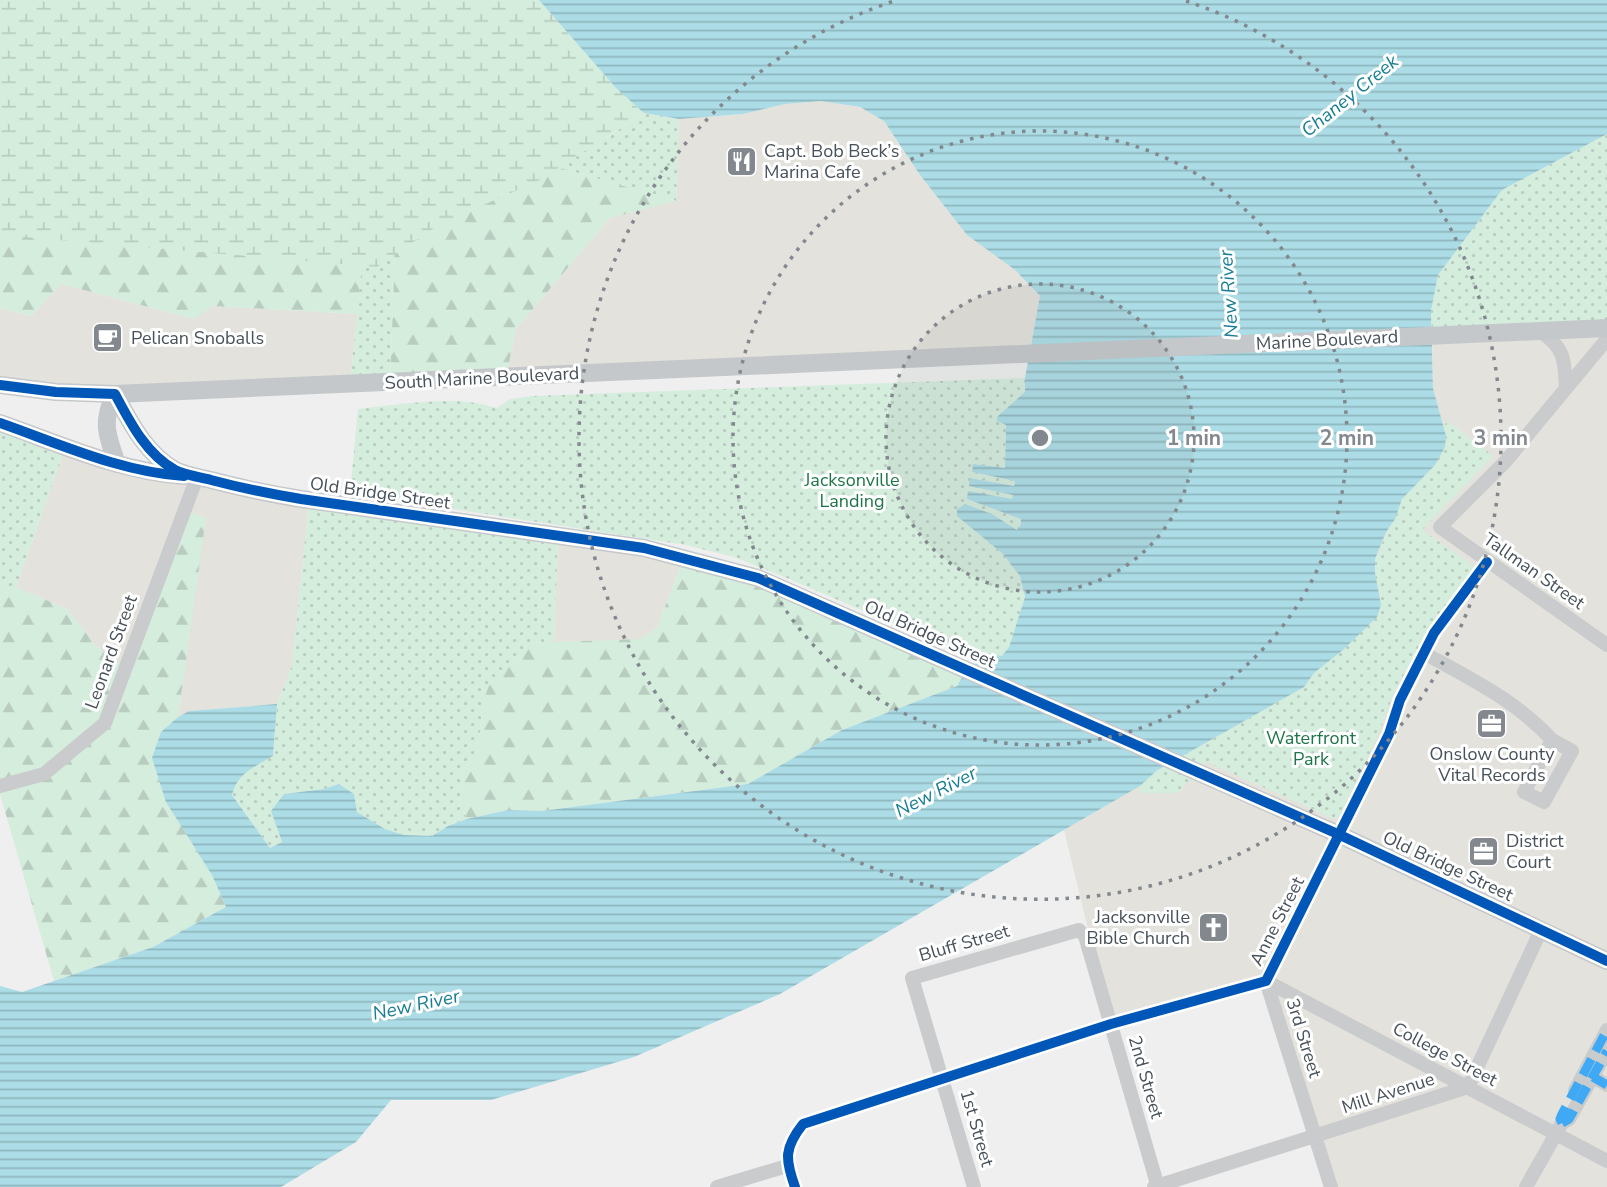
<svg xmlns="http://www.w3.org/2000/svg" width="1607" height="1187" font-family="'Nunito Sans',sans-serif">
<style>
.commercial{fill:#e4e2dc}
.green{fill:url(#green-dots)}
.forest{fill:url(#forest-firs)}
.wetland{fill:url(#wetland-marsh)}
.water{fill:url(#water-rules)}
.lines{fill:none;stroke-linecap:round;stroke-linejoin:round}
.minor{stroke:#c9cbcd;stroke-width:14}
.major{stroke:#c5c8ca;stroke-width:18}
.quiet{stroke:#3fa9f5;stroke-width:9;stroke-dasharray:18 9;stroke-linecap:butt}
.cycleway-casing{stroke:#fff;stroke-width:15}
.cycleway{stroke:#0057b8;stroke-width:10}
.ring{fill:none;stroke:#82888e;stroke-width:3.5;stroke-dasharray:3.5 7}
.labels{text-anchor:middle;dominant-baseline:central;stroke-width:6;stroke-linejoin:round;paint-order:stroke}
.poi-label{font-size:18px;fill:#475159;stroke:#fff;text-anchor:start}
.street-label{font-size:18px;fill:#475159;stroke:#fff}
.park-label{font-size:18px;fill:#1e7547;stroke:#fff}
.water-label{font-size:19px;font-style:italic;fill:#187e95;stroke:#fff}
.centre{fill:#82888e;stroke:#fff;stroke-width:3.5}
.ring-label{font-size:21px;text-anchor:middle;font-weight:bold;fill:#82888e;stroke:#fff;stroke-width:6;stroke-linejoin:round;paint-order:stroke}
</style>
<defs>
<pattern id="green-dots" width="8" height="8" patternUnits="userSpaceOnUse" patternTransform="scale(1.75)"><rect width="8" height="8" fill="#d5eddd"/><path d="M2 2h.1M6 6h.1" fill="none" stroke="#b8cdc0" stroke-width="1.8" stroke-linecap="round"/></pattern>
<pattern id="forest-firs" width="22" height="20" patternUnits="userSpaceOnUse" patternTransform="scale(1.75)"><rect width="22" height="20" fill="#d5eddd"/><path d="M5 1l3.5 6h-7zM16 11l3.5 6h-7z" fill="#b8cdc0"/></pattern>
<pattern id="wetland-marsh" width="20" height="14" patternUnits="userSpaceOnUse" patternTransform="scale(1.75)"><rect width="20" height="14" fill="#d5eddd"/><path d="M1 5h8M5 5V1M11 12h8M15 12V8" fill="none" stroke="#b8cdc0"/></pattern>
<pattern id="water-rules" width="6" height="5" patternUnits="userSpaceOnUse" patternTransform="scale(1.75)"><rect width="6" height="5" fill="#acdde7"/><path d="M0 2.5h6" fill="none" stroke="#8eb6be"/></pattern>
</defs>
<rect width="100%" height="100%" fill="#efefef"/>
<g class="commercial">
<path d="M821,101L860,107L884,121L920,175L967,235L1015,270L1040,297L1029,354L506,377L516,329L610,218L676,200L679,119L743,114L785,104Z"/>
<path d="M61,284L194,319L212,306L357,314L350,384L115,394L0,385V308L31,316Z"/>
<path d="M1607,328V1187H1331L1266,981L1111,1024L1064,830L1140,786L1446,436L1433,388L1432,335Z"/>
<path d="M66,446L309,501L292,666L277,704L189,711L178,717L205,518L125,668L96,646L67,609L16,587Z"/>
<path d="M558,536L684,557L657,628L640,640L554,642Z"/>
</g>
<g class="green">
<path d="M644,113L679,119L676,201L400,122L390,382L350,384L376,115L606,138Z"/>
<path d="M1607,134V328L1432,335L1431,311L1438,275L1502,190Z"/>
<path d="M1025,378V392L997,418L1006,425L1005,469L974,464L972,472L1015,481L1014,486L971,478L970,485L1013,495L1012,500L969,492L967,499L1021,519V524L1017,530L992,514L965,504L957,509V516L1003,554L1020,575L1025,597L1009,647L1002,657L950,648L782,576L734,557L686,545L350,493L358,409C401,405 454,394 497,408L510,399L533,396Z"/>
<path d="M1448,421L1493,456L1422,530L1470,563L1473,567L1472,572L1433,622L1393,695L1376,740L1339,817L1334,819L1207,762L1178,793H1140V786L1156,771L1304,687L1314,673L1344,649L1381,604L1375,573V559L1402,499L1435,465L1445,447L1446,436L1443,427Z"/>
<path d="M0,423L66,446L16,587H0Z"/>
<path d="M309,501L558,536L554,642L530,643L516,660L490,682L483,704L477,758L464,768L459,803L467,819L448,826L432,836L404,835L385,829L357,812L354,794L339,784L324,789L284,794L271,811L282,842L270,848L232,795C237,772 254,767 273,756L277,704L292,666Z"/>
</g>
<g class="forest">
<path d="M0,0L376,114L357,314L213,306L194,319L61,284L31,316L0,308Z"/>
<path d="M400,122L676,201L610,218L516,329L506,377L390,382Z"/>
<path d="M184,509L206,518L178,717L161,732L212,875L226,907L153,947L54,981L0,794V587H16L67,609L96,646L125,668Z"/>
<path d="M684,557L967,669L957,686L842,730L748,784L542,811L508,810L467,819L459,803L464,768L477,758L483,704L490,681L516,660L530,643L640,639L657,628Z"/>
</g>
<path class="wetland" d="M0,0H539L616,88L644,113L538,181L440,224L377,267L0,235Z"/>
<path class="water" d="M539,0H1607V134L1502,190L1438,275L1431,311L1433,388L1446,436L1445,447L1435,465L1402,499L1395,519L1386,532L1375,559V573L1381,605L1377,617L1344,649L1314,673L1304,687L1156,771L1140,786L780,994L634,1057L491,1100H391L356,1142L281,1187H0V986L22,992L153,947L226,907L212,875L166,802L152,758L161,732L178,717L189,711L277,704L273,756C255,767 237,773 232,795L270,848L282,842L271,811L284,794L324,789L339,784L354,794L357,812L385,829L404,835L432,836L448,826L467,819L508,810L542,811L748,784L842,730L957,686L973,658L950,648L1002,656L1009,647L1025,597L1020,576L1003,554L957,516V509L965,504L992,514L1017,530L1021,524V519L967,499L968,491L1012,499L1013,495L969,486L970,478L1014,486L1015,481L972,472L973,464L1005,468L1006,425L997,421V417L1025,392V378L1040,296L1015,270L967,235L920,175L884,121L860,107L821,101L785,104L743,114L679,119L644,113L616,88Z"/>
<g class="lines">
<g class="minor">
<path d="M1539,331C1564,346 1565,360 1566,388"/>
<path d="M1607,339L1505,462L1440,527L1607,645"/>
<path d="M1424,653C1469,678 1517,701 1552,740L1524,792L1544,802L1572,751L1552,740"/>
<path d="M0,786L44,774L105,723L197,477"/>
<path d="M1266,981L1607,1161"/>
<path d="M1266,981L1331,1187"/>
<path d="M1593,1077L1607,1085"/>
<path d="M1575,1090L1607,1030"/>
<path d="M717,1187L787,1166"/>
<path d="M795,1187C785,1159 784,1148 803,1124L1111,1024L1266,981L1389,734L1400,700L1434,633L1487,562"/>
<path d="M974,1187L912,978L1079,930L1085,936L1158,1187"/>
<path d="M1154,1187L1468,1087L1541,930"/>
<path d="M1526,1187L1562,1123L1569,1119L1607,1051"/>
</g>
<g class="major">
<path d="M0,385L56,392L115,394L1607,328"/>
<path d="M115,394C130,422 146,454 175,470C185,475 199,477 211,480C241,488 271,494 301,499L644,548L758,578L1340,835L1607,961"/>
<path d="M115,394C101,422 107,435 117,464"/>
<path d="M0,423C60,444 121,472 184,476"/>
</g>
<g class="quiet">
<path d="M1593,1077L1607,1085"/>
<path d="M1562,1123L1560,1119L1562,1114L1607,1030"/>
<path d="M1562,1123L1569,1119L1607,1051"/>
</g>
<defs>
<g id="cycleway">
<path d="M0,385L56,392L115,394C130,422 146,454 175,470C185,475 199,477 211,480C241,488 271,494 301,499L644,548L758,578L1340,835L1607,961"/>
<path d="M0,423C60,444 121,472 184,476"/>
<path d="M795,1187C785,1159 784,1148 803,1124L1111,1024L1266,981L1389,734L1400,700L1434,633L1487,562"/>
</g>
</defs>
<use href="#cycleway" class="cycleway-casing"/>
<use href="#cycleway" class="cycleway"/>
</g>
<circle cx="1040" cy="438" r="154" fill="#82888e" fill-opacity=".12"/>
<g class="ring">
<circle cx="1040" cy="438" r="154"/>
<circle cx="1040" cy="438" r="307"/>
<path d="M1186 1A461 461 0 1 1 894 1"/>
</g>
<defs>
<symbol id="restaurant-square" viewBox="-11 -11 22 22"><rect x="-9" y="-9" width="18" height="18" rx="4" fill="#82888e" stroke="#fff"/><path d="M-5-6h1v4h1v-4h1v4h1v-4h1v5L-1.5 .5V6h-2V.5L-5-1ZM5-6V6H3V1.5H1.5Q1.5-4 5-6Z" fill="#fff"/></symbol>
<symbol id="cafe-square" viewBox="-11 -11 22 22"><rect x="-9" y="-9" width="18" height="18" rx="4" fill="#82888e" stroke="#fff"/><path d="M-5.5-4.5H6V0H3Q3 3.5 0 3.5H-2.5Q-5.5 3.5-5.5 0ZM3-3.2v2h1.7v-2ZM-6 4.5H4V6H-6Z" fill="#fff"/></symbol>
<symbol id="office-square" viewBox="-11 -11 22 22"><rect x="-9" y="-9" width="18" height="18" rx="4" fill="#82888e" stroke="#fff"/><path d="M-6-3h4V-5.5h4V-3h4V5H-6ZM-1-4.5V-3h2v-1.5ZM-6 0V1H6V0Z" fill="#fff"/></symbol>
<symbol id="church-square" viewBox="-11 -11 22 22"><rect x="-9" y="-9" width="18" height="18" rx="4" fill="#82888e" stroke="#fff"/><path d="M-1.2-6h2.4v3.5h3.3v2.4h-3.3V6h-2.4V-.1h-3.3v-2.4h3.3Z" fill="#fff"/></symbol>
</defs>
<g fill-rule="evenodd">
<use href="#restaurant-square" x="724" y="144" width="35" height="35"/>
<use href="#cafe-square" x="90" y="320" width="35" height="35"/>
<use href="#office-square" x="1474" y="706" width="35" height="35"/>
<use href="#office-square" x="1466" y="834" width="35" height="35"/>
<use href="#church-square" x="1196" y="910" width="35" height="35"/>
</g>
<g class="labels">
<g class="poi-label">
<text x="764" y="151">Capt. Bob Beck’s<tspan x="764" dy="21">Marina Cafe</tspan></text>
<text x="131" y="338">Pelican Snoballs</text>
<text x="1492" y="754" text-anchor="middle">Onslow County<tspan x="1492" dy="21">Vital Records</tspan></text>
<text x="1506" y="841">District<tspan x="1506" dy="21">Court</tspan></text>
<text x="1190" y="917" text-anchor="end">Jacksonville<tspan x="1190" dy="21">Bible Church</tspan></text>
</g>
<g class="street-label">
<text transform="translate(1327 340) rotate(-3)">Marine Boulevard</text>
<text transform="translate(482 378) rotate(-3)">South Marine Boulevard</text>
<text transform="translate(380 493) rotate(8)">Old Bridge Street</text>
<text transform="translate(1534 571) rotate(35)">Tallman Street</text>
<text transform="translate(930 634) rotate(24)">Old Bridge Street</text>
<text transform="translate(111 652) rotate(-70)">Leonard Street</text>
<text transform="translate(1448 866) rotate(25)">Old Bridge Street</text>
<text transform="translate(1277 921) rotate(-63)">Anne Street</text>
<text transform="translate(964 943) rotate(-16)">Bluff Street</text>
<text transform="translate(1304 1038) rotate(73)">3rd Street</text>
<text transform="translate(1445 1054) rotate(28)">College Street</text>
<text transform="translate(1146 1077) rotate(74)">2nd Street</text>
<text transform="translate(1388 1093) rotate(-18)">Mill Avenue</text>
<text transform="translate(977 1128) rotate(74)">1st Street</text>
</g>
<g class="park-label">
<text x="852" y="480">Jacksonville<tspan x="852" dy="21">Landing</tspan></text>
<text x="1311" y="738">Waterfront<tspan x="1311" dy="21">Park</tspan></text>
</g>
<g class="water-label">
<text transform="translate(1350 96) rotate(-39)">Chaney Creek</text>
<text transform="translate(1229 294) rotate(-94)">New River</text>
<text transform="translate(936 792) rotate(-27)">New River</text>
<text transform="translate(416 1005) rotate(-12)">New River</text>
</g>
</g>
<circle cx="1040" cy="438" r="10" class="centre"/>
<g class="ring-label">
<text x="1194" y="445">1 min</text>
<text x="1347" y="445">2 min</text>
<text x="1501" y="445">3 min</text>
</g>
</svg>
